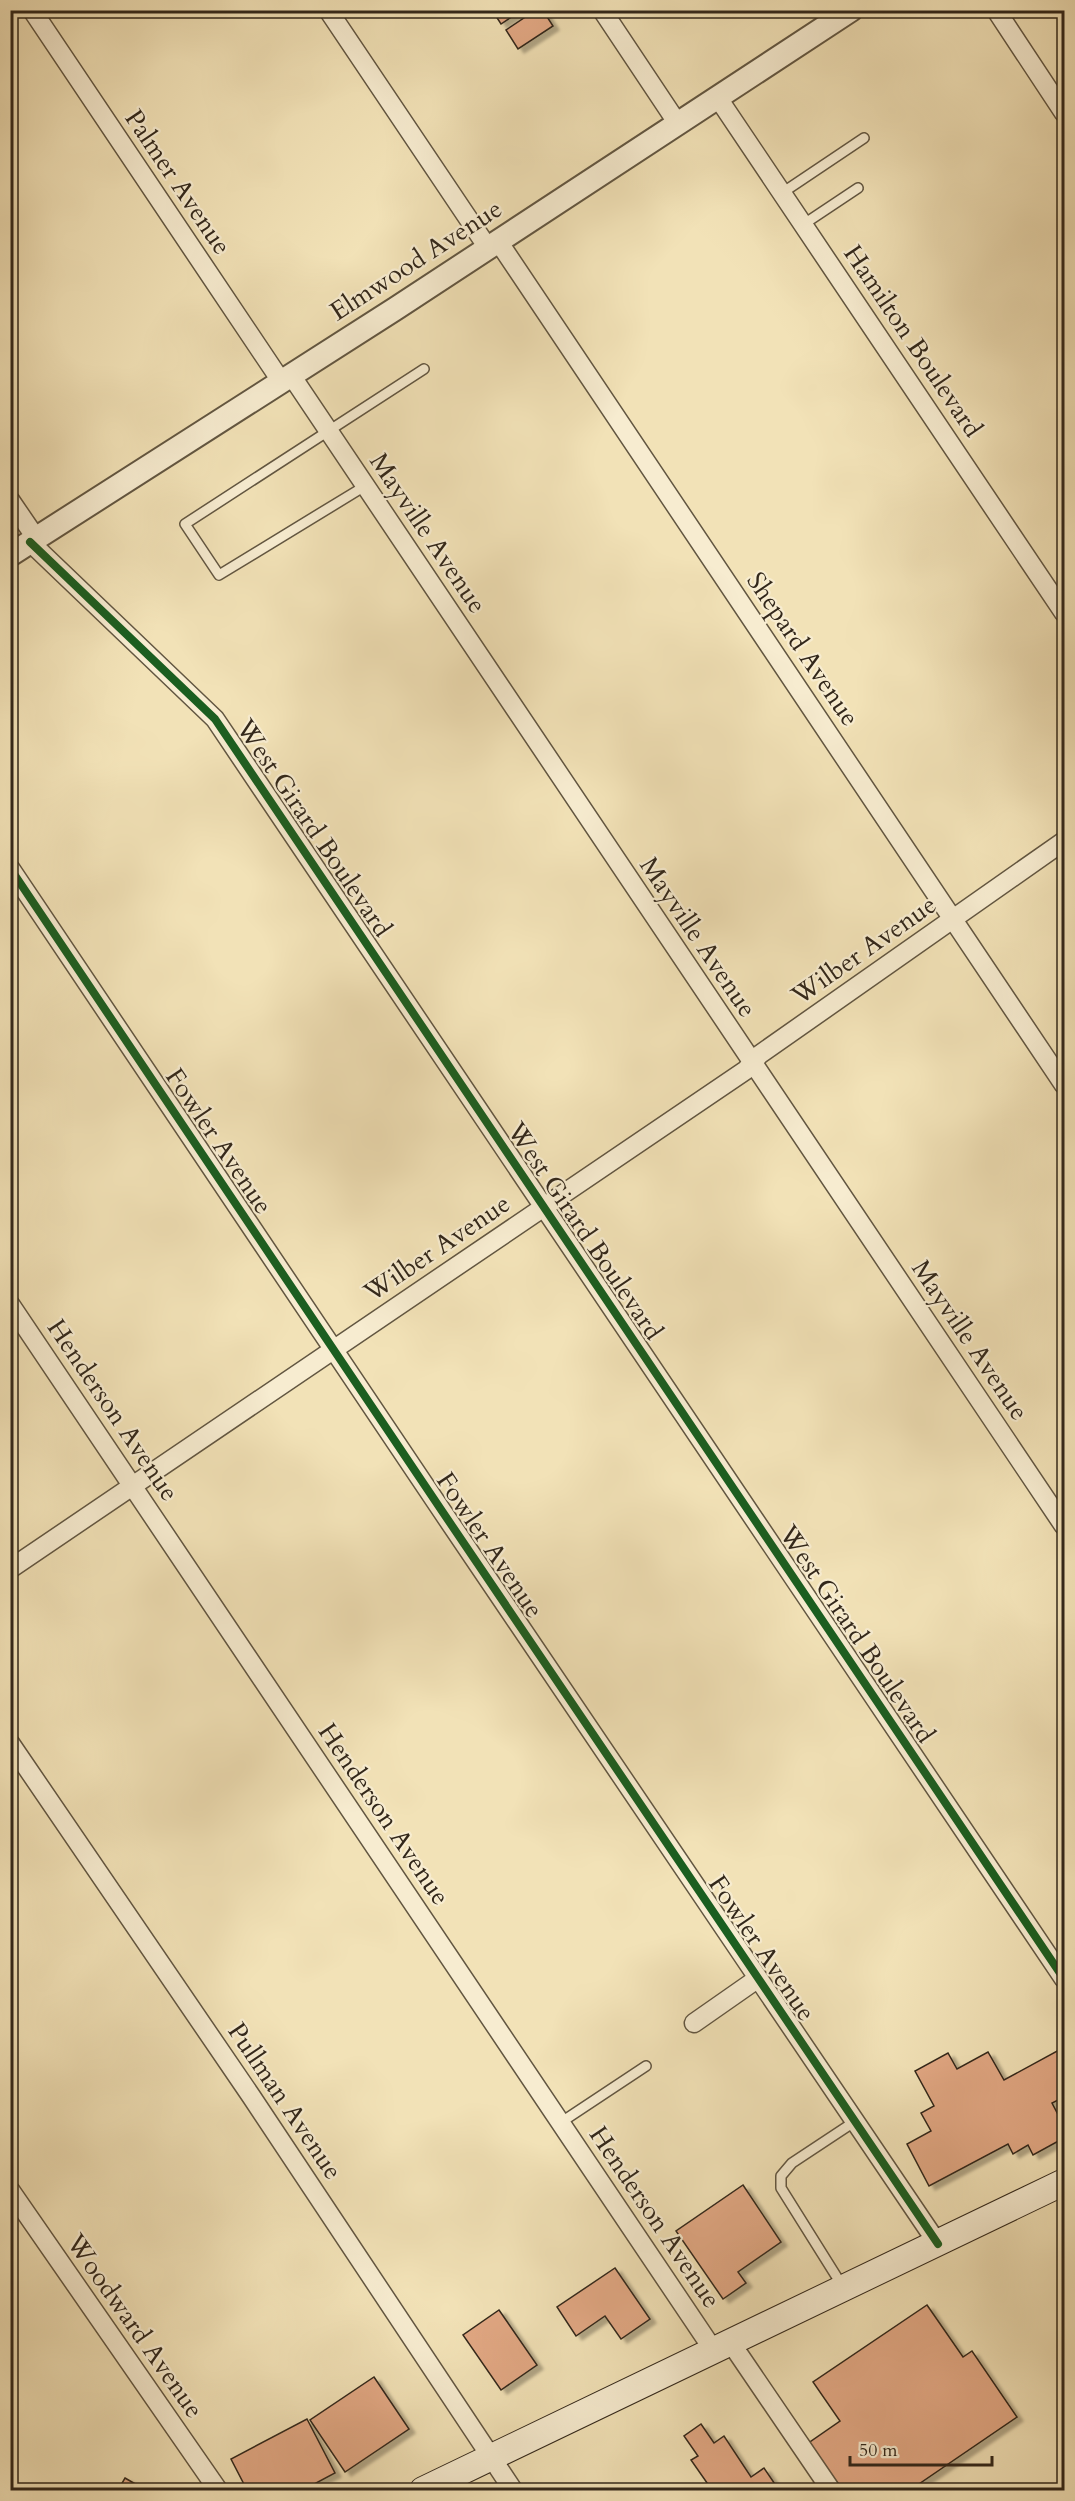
<svg xmlns="http://www.w3.org/2000/svg" width="1075" height="2501" font-family="Cardo,serif">
<style>
.building{fill:#e2a884;stroke:#32271a;stroke-width:1.5;filter:url(#shadow)}
.lines{fill:none;stroke-linecap:round;stroke-linejoin:round}
.service-casing{stroke:#625641;stroke-width:12}
.minor-casing{stroke:#625641;stroke-width:21}
.tertiary-casing{stroke:#625641;stroke-width:26}
.secondary-casing{stroke:#32271a;stroke-width:28}
.service{stroke:#f7ecd0;stroke-width:9}
.minor{stroke:#f7ecd0;stroke-width:18}
.tertiary{stroke:#f7ecd0;stroke-width:22}
.secondary{stroke:#f7ecd0;stroke-width:26}
.cycleway-casing{stroke:#f7ecd0;stroke-width:11}
.cycleway{stroke:#1b5e20;stroke-width:8}
.labels{text-anchor:middle;dominant-baseline:central;stroke-width:4.5;stroke-linejoin:round;paint-order:stroke}
.street-label{font-size:26px;fill:#32271a;stroke:#f7ecd0}
</style>
<defs>
<filter id="shadow"><feDropShadow dx="6" dy="4" stdDeviation="1.5" flood-color="#0004"/></filter>
</defs>
<rect width="100%" height="100%" fill="#f2e2b7"/>
<filter id="stains"><feTurbulence type="fractalNoise" baseFrequency=".00333" numOctaves="4"/><feColorMatrix values="0 0 0 0 .2 0 0 0 0 .09 0 0 0 0 .02 0 0 0 .5 -.17"/></filter>
<radialGradient id="worn" r=".72"><stop offset=".6" stop-color="#630" stop-opacity="0"/><stop offset="1" stop-color="#630" stop-opacity=".3"/></radialGradient>
<g class="building">
<path d="M492,10H522L501,24Z"/>
<path d="M536,10L541,13L544,12L553,26L518,49L506,30Z"/>
<path d="M1059,2050L1064,2061V2097L1052,2103L1064,2126V2138L1033,2155L1028,2145L1013,2154L1008,2144L929,2186L907,2144L931,2131L921,2113L934,2106L915,2071L948,2053L957,2069L988,2052L1004,2080Z"/>
<path d="M743,2185L781,2242L738,2272L746,2283L723,2299L676,2231Z"/>
<path d="M615,2268L650,2319L621,2339L605,2316L576,2336L557,2307Z"/>
<path d="M927,2305L963,2357L972,2351L1017,2417L910,2490H839L807,2444L840,2421L813,2382Z"/>
<path d="M499,2310L537,2365L501,2390L463,2335Z"/>
<path d="M374,2377L409,2429L345,2472L310,2420Z"/>
<path d="M307,2419L335,2473L303,2490H247L231,2459Z"/>
<path d="M701,2424L714,2443L724,2436L751,2477L764,2468L779,2490H712L691,2460L698,2456L684,2436Z"/>
<path d="M125,2478L144,2489L143,2490H118Z"/>
</g>
<g class="lines">
<defs>
<g id="service">
<path d="M782,193L864,138"/>
<path d="M804,224L858,188"/>
<path d="M365,486L219,575L185,524L424,369"/>
<path d="M560,2123L646,2066"/>
<path d="M843,2287L781,2188V2176L792,2163L854,2122"/>
</g>
<g id="minor">
<path d="M32,10L281,381"/>
<path d="M328,10L488,248"/>
<path d="M602,10L678,124"/>
<path d="M996,10L1064,113"/>
<path d="M718,98L1064,613"/>
<path d="M498,241L1064,1085"/>
<path d="M291,375L1064,1526"/>
<path d="M10,500L36,538"/>
<path d="M30,542L215,719L1064,1979"/>
<path d="M10,868L442,1511L938,2244"/>
<path d="M10,1304L714,2351"/>
<path d="M10,1569L746,1070L759,1055L1064,841"/>
<path d="M10,1743L251,2096L513,2490"/>
<path d="M694,2023L757,1979"/>
<path d="M10,2190L218,2490"/>
<path d="M731,2343L831,2490"/>
</g>
<path id="tertiary" d="M10,555L395,309L851,10"/>
<path id="secondary" d="M423,2490L1064,2182"/>
</defs>
<use href="#service" class="service-casing"/>
<use href="#minor" class="minor-casing"/>
<use href="#tertiary" class="tertiary-casing"/>
<use href="#secondary" class="secondary-casing"/>
<use href="#service" class="service"/>
<use href="#minor" class="minor"/>
<use href="#tertiary" class="tertiary"/>
<use href="#secondary" class="secondary"/>
<defs>
<g id="cycleway">
<path d="M30,542L215,719L1064,1979"/>
<path d="M10,868L442,1511L938,2244"/>
</g>
</defs>
<use href="#cycleway" class="cycleway-casing"/>
<use href="#cycleway" class="cycleway"/>
</g>
<g class="labels">
<g class="street-label">
<text transform="translate(178 182) rotate(56)">Palmer Avenue</text>
<text transform="translate(416 260) rotate(-33)">Elmwood Avenue</text>
<text transform="translate(913 341) rotate(56)">Hamilton Boulevard</text>
<text transform="translate(428 533) rotate(56)">Mayville Avenue</text>
<text transform="translate(803 649) rotate(56)">Shepard Avenue</text>
<text transform="translate(314 828) rotate(56)">West Girard Boulevard</text>
<text transform="translate(698 937) rotate(56)">Mayville Avenue</text>
<text transform="translate(864 950) rotate(-35)">Wilber Avenue</text>
<text transform="translate(219 1141) rotate(56)">Fowler Avenue</text>
<text transform="translate(585 1231) rotate(56)">West Girard Boulevard</text>
<text transform="translate(437 1248) rotate(-34)">Wilber Avenue</text>
<text transform="translate(970 1340) rotate(56)">Mayville Avenue</text>
<text transform="translate(113 1410) rotate(56)">Henderson Avenue</text>
<text transform="translate(490 1545) rotate(56)">Fowler Avenue</text>
<text transform="translate(857 1634) rotate(56)">West Girard Boulevard</text>
<text transform="translate(384 1814) rotate(56)">Henderson Avenue</text>
<text transform="translate(762 1948) rotate(56)">Fowler Avenue</text>
<text transform="translate(285 2101) rotate(56)">Pullman Avenue</text>
<text transform="translate(655 2217) rotate(56)">Henderson Avenue</text>
<text transform="translate(135 2326) rotate(55)">Woodward Avenue</text>
</g>
</g>
<rect width="1075" height="2501" fill="none" stroke="#f2e2b7" stroke-width="36"/>
<rect x="12" y="12" width="1051" height="2477" fill="none" stroke="#32271a" stroke-width="3"/>
<rect x="18" y="18" width="1039" height="2465" fill="none" stroke="#32271a" stroke-width="1.5"/>
<path d="M850 2456v9h142v-9" fill="none" stroke="#32271a" stroke-width="3"/>
<text x="859" y="2456" font-size="18" fill="#32271a" stroke="#f7ecd0" stroke-width="4.5" paint-order="stroke">50 m</text>
<rect width="100%" height="100%" filter="url(#stains)"/>
<rect width="100%" height="100%" fill="url(#worn)"/>
</svg>
